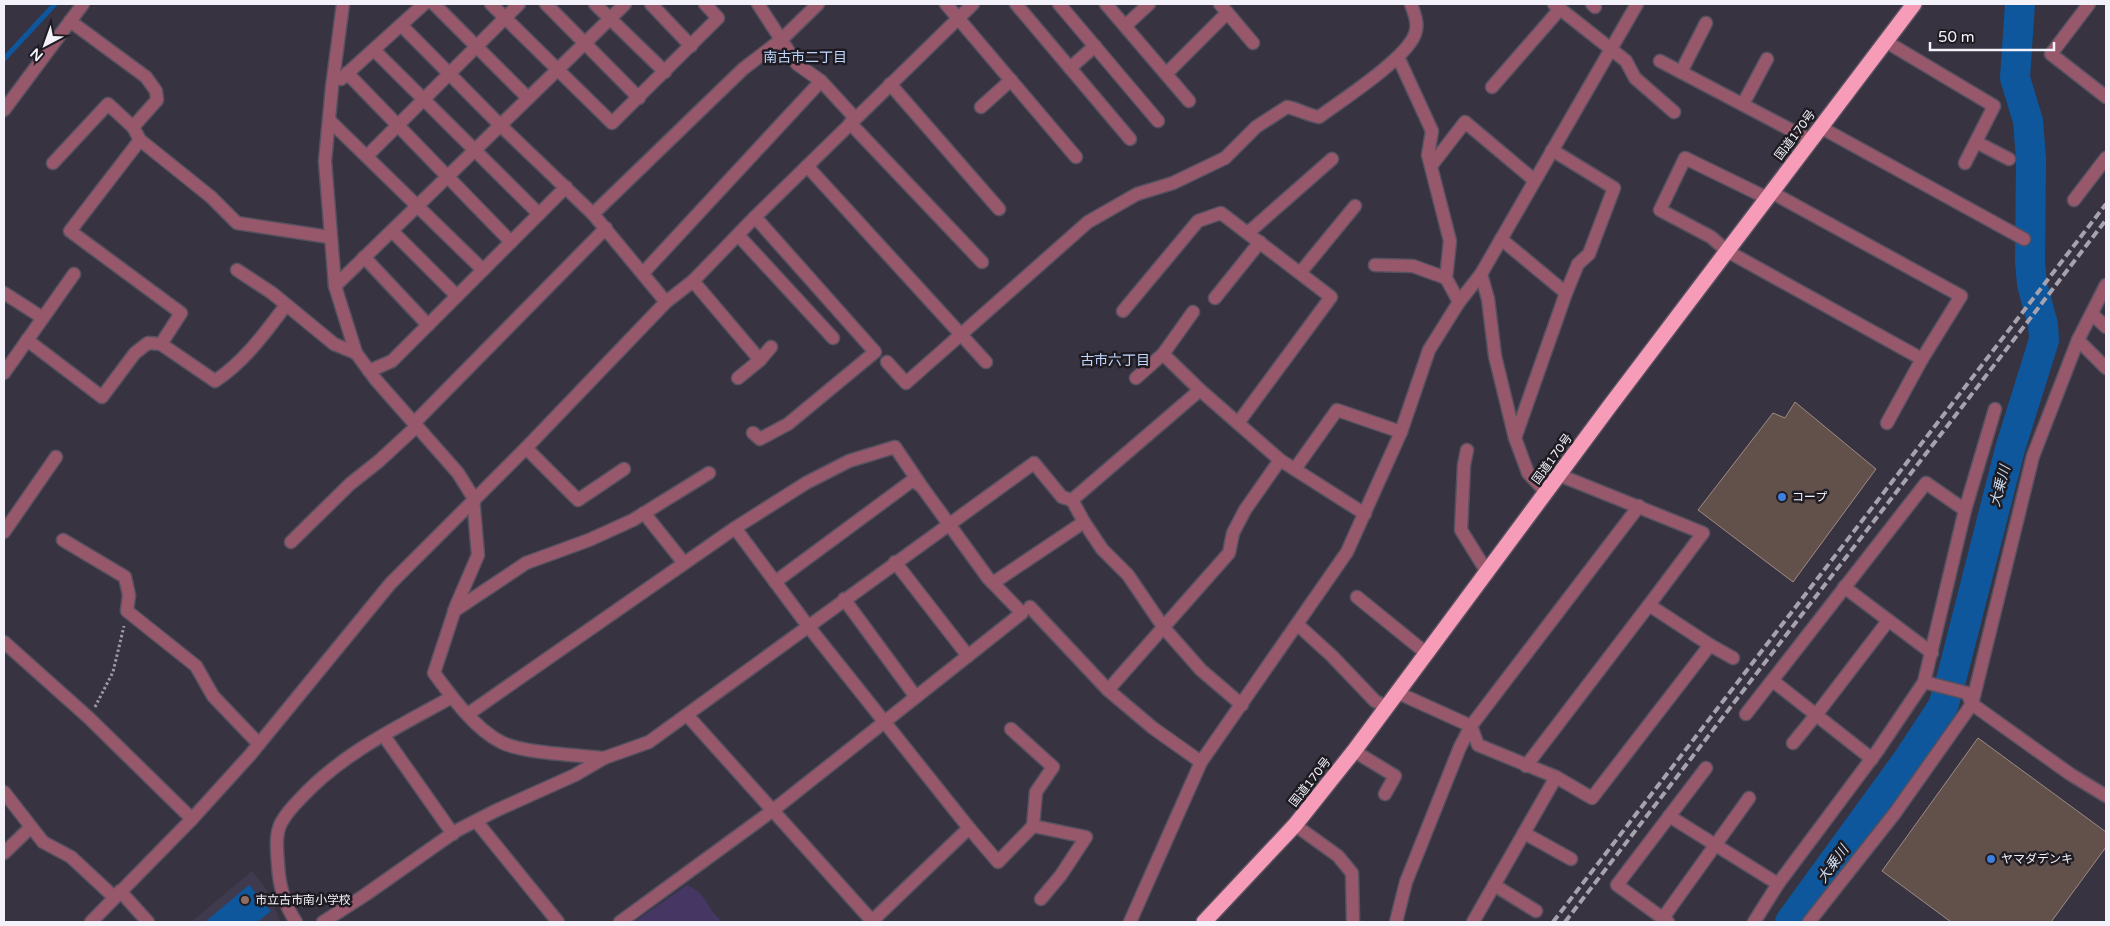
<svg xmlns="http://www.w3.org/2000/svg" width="2110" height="926" font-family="'Varela Round','Noto Sans JP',sans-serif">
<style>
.built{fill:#403a4f}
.green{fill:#463664}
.water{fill:#0e579c}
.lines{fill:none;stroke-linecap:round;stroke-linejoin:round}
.stream{stroke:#0e579c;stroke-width:5}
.river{stroke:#0e579c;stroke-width:30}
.building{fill:#62504b;stroke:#9e8b85}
.minor-casing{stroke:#55515f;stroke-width:15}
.highway-casing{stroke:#55515f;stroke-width:18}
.path{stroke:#9d9aa6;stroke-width:3;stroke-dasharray:2.5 2.5;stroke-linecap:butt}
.minor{stroke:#97586c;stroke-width:12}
.highway{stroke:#f79cb8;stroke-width:15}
.rail{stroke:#a6a3ae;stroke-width:4;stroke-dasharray:8 4;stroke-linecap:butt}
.shop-dot{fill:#3f7fe0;stroke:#1e1c22;stroke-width:2}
.education-dot{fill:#8d6e63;stroke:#1e1c22;stroke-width:2}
.labels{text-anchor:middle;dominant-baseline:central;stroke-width:5;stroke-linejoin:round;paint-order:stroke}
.street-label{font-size:12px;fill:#f3f1fa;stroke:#1e1c22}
.poi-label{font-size:12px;fill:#f3f1fa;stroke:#1e1c22;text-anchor:start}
.neighbourhood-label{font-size:14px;fill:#c1d6fe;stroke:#1e1c22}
.water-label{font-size:14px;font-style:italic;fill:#cbdbef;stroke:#1e1c22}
</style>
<rect width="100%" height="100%" fill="#373341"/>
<path class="built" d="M252,871L265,887L281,922H191Z"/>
<path class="green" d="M687,885C709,895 706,909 723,922H634Z"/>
<path class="water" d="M249,885L271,911L257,922H205Z"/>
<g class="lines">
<path class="stream" d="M4,59L55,4"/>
<path class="river" d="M1790,922L1909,758L1943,706L1951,680L2010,449L2044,340L2043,325L2032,284L2030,262L2031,159L2028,121L2015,78L2020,4"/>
</g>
<g class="building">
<path d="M1795,402L1876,469L1793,582L1698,510L1773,413L1785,418Z"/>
<path d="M1978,738L2106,832V847L2051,922H1951L1882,871Z"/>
</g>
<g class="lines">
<defs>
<g id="minor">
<path d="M343,4L332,87L325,161L335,286L356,353L376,380L458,473L473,497L478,555L456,606L434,673C451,696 475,729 501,742C520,753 579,755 604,758"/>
<path d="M434,4L528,98"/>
<path d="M491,4L612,123L718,18L705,4"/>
<path d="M546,4L639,98"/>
<path d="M595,4L665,72"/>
<path d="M651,4L691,46"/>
<path d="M758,4L797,64L821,81L855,118"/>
<path d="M946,4L1076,157"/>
<path d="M1016,4L1130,139"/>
<path d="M1059,4L1158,121"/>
<path d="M1106,4L1189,101"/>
<path d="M1220,4L1253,43"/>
<path d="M1554,4L1626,61L1635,78L1674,112"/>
<path d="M1592,4L1595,7"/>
<path d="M2089,4L2051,54L2106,97"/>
<path d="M70,21L146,77L156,91L157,100L133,127L140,140L211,197L237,223L329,237"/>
<path d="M401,25L500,125L593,214L666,302"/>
<path d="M1125,26L1149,4"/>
<path d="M1885,41L1994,106L1965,163"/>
<path d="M374,50L539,214"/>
<path d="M1398,57L1432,131L1428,155L1450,241L1446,278L1459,302"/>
<path d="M1660,61L1810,140"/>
<path d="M1070,68L1095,46"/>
<path d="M1681,72L1706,23"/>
<path d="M347,73L511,242"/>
<path d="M1166,74L1227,13"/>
<path d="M341,79L424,4"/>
<path d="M890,84L999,209"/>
<path d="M1492,87L1560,9"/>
<path d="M1743,104L1767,59"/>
<path d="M981,107L1011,80"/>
<path d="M4,110L83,4"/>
<path d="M329,120L483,270"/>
<path d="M850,123L982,262"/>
<path d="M1820,127L2024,239"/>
<path d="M140,140L70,231L181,313L161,344"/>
<path d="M1976,142L2009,159"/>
<path d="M367,156L519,4"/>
<path d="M53,163L108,104L133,127"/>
<path d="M807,166L986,362"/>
<path d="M1431,166L1465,122L1534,180"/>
<path d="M1771,192L1961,296L1922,359L1887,423"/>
<path d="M1767,198L1685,158L1660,210L1711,237L1727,251L1922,359"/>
<path d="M2074,200L2106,158"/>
<path d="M593,214L743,69L782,39L818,4"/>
<path d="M392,231L457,296"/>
<path d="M1248,233L1332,159"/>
<path d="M738,235L833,338"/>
<path d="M1501,239L1566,293"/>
<path d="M364,257L428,325"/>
<path d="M1375,265L1413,266L1446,278"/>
<path d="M237,270L272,293L334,344L356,353"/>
<path d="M643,273L821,81"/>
<path d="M1300,273L1355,206"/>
<path d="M1481,274L1488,299L1495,356L1515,438L1528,473L1546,492"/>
<path d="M693,281L760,360"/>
<path d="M335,286L625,4"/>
<path d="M4,293L43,318"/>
<path d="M1215,298L1260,242"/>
<path d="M1123,311L1198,221L1221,213L1331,297L1238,423"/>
<path d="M2092,314L2106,327"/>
<path d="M27,340L102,397L135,353L148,343L161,344L215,381C245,361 265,333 286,305"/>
<path d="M2078,340L2106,368"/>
<path d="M1163,354L1200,390L1280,460L1365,514"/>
<path d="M887,362L906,383L1088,222L1137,194L1173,183L1225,158L1256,127L1287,107C1298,109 1307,115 1319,117C1342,100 1406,59 1415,34C1419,24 1414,13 1411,4"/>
<path d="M369,371L392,361L566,187"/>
<path d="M4,373L74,274"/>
<path d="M738,378L760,360L771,347"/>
<path d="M1136,378L1163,354L1193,312"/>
<path d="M414,423L606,228"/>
<path d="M753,433L760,439L788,424L875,352L755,217"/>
<path d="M1515,438L1566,293L1578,264L1589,254L1614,188L1552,150"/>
<path d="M526,448L578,500L624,469"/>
<path d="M1467,450L1464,465L1461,530L1487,572"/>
<path d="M1295,469L1337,410L1401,432"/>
<path d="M1072,500L1084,522L1102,549L1128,575L1164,628L1201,670L1242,705"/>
<path d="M644,513L684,563"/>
<path d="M735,528L808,626L969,828L998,862L1033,826L1086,837L1061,875L1041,899"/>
<path d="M4,532L56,457"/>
<path d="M63,540L125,577L129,595L127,611L196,666L213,696L259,744"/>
<path d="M291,542L350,484L379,461L417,426"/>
<path d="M895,562L968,656"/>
<path d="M993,583L1084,522"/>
<path d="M1844,587L1932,653"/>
<path d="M1357,597L1426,653"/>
<path d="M844,599L916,697"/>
<path d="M1030,607L1108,690L1153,728L1201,762"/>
<path d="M454,611L526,563L589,540L633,520L709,473"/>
<path d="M1298,625L1332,656L1375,701L1385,706"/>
<path d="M4,642L89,718L192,819"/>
<path d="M1710,645L1733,658"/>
<path d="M1773,681L1872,759"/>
<path d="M1924,682L1967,693L1972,704L2070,774L2106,796"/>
<path d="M1108,690L1229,553L1233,533L1245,510L1280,460"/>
<path d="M1396,692L1471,726L1478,745L1556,777L1592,798L1710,645L1649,605L1703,533L1559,475"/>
<path d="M468,714L735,528L806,483L849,461L895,447L920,484"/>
<path d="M1746,714L1926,483L1965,510"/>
<path d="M687,715L873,922"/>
<path d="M1011,729L1053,767L1036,792L1033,826"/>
<path d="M384,736L453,834"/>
<path d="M1793,743L1816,715L1888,621"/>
<path d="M1354,751L1395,776L1385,794"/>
<path d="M1526,766L1649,605"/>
<path d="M4,792L43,842L71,857L114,897"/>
<path d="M1669,816L1778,884"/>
<path d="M476,821L558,922"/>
<path d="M1295,825L1338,856L1352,873L1353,922"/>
<path d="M1524,833L1571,859"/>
<path d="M4,853L31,827"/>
<path d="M1494,885L1536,911"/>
<path d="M120,891L148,922"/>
<path d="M1663,918L1749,798"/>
<path d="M91,922L192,819L250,755L390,584L526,448L666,302L693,281L755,217L973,4"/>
<path d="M296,922C284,904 279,886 278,864C277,851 275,835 281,823C286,814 293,806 300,799C342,753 398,727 452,697"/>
<path d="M323,922L365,895L456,831L495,811L575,775L604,758L649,742L1034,463L1062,497L1072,500L1200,390"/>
<path d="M620,922L772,811L1022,613L988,578L922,487L913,480L775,582"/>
<path d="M871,922L969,828"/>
<path d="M1130,922L1201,762L1347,552L1401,432L1429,350L1459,302L1481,274L1637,4"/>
<path d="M1396,922L1406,882L1460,747L1471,726L1639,506"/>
<path d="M1473,922L1556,777"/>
<path d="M1668,922L1617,885L1706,768"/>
<path d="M1754,922L1778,884L1878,750L1924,682L1965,510L1995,409"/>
<path d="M1809,922L1895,813L1972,704L2033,456L2078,340L2106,285"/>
</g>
<path id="highway" d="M1204,922L1295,825L1354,751L1609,407L1914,4"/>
</defs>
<use href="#minor" class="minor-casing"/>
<use href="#highway" class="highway-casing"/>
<path class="path" d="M95,707L113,672L124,626"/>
<use href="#minor" class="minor"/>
<use href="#highway" class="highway"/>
<g class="rail">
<path d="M1553,922L2106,204"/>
<path d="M1565,922L2106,220"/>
</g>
</g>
<g class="shop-dot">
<circle cx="1782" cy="497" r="5"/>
<circle cx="1991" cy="859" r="5"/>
</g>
<circle class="education-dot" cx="245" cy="900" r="5"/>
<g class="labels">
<g class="street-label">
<text transform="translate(1795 135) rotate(-53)">国道170号</text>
<text transform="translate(1552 459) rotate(-54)">国道170号</text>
<text transform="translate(1310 782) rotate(-52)">国道170号</text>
</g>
<g class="poi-label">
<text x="1792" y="497">コープ</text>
<text x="2001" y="859">ヤマダデンキ</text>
<text x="255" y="900">市立古市南小学校</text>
</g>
<g class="neighbourhood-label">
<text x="805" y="57">南古市二丁目</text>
<text x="1115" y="360">古市六丁目</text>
</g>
<g class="water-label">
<text transform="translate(2000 486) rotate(-75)">大乗川</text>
<text transform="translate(1833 864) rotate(-54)">大乗川</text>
</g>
</g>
<rect width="2110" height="926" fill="none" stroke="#f3f1fa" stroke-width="10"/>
<g transform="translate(45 45) rotate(221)" stroke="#1e1c22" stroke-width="4" paint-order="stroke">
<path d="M0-4L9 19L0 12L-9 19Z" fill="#f3f1fa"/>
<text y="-8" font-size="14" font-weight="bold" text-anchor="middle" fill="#f3f1fa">N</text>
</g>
<path d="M1930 42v8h124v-8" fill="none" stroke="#f3f1fa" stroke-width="2.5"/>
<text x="1938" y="42" font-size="15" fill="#f3f1fa" stroke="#1e1c22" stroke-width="4" paint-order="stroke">50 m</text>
</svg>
